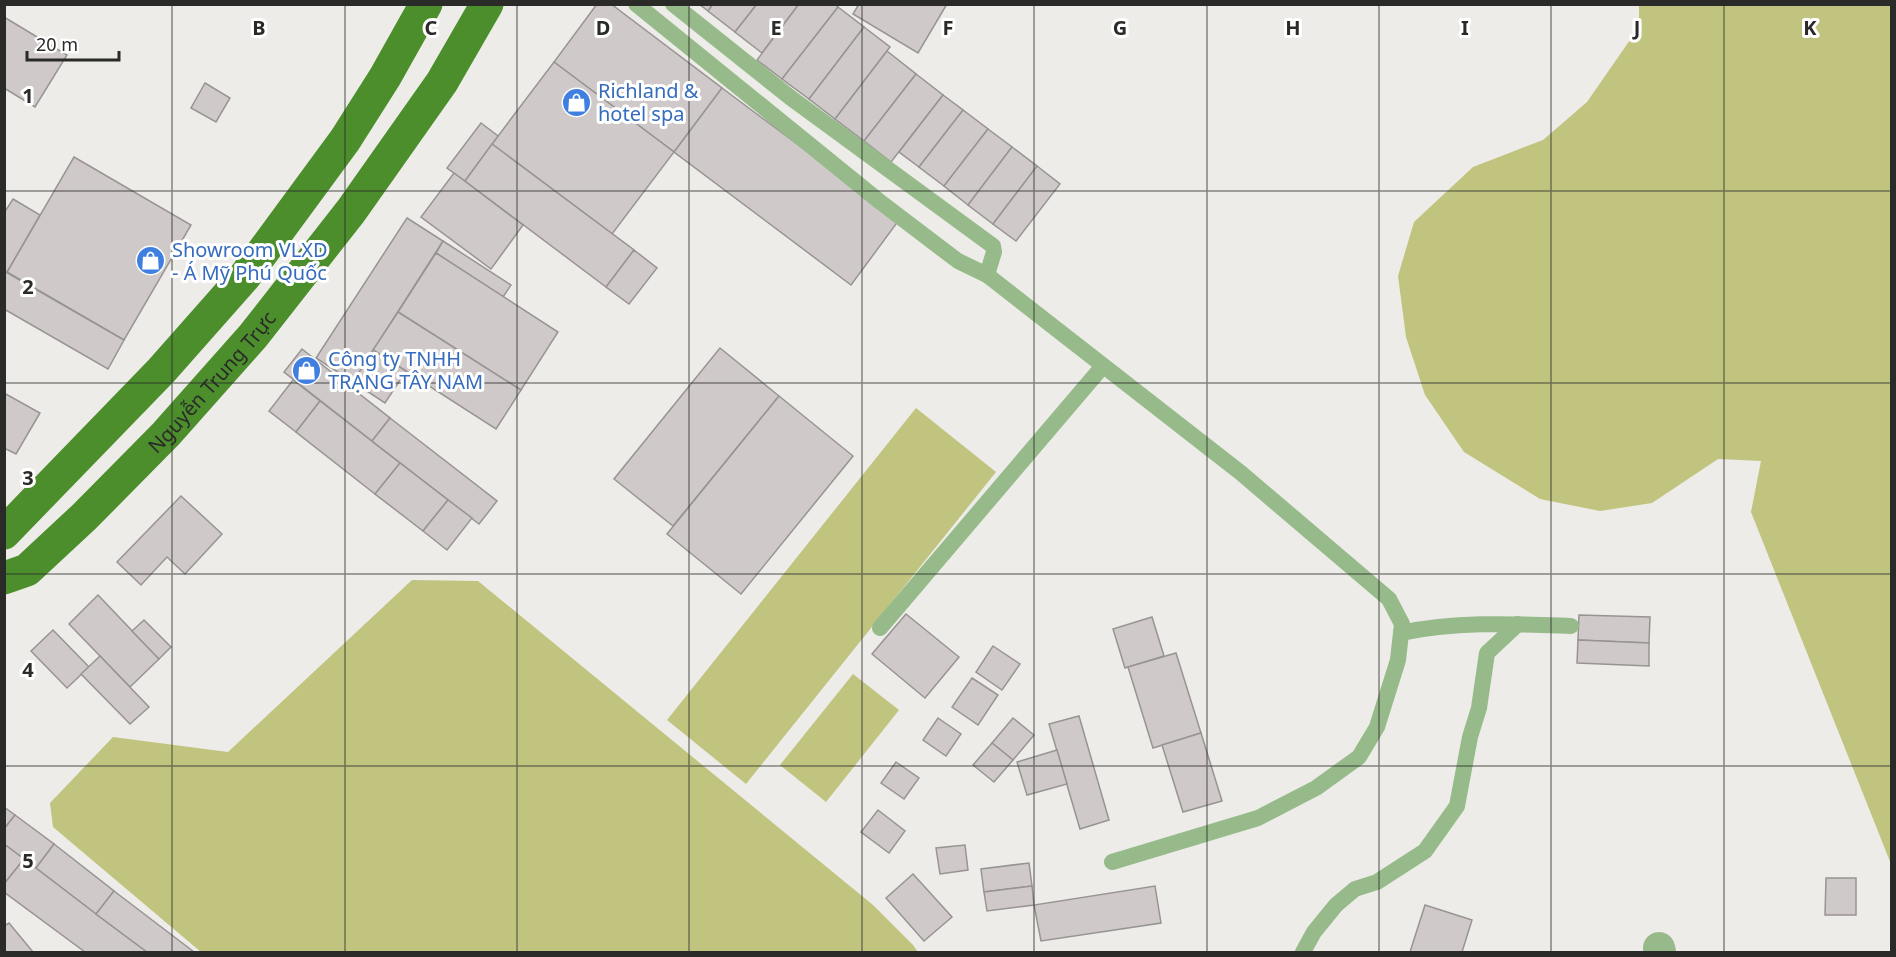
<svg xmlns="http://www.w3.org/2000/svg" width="1896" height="957" font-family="'Noto Sans',sans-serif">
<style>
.green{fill:#c0c47f}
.building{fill:#cfcac9;stroke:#989493;stroke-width:1.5}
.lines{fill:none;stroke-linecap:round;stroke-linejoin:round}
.lane{stroke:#96ba89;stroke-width:16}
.street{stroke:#96ba89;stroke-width:32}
.primary{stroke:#4b8e2b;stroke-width:33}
.grid{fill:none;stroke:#2a2a29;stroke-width:1.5;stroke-opacity:0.55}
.labels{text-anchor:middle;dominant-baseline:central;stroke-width:6;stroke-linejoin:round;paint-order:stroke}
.shop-label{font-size:20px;fill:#366cbe;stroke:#fff;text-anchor:start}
.street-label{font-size:20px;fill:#2a2a29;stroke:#fff}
.grid-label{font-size:20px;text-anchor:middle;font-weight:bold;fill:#2a2a29;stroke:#fff;stroke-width:6;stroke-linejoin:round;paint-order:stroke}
</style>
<rect width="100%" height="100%" fill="#edece8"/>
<g class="green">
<path d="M1639,5H1891V864L1751,512L1761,461L1718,459L1652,503L1600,511L1540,499L1464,452L1425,395L1406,337L1398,276L1414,222L1473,167L1543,140L1587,102L1639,27Z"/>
<path d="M916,408L996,472L746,784L667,720Z"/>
<path d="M412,580L478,581L873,905L913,945L918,952H201L53,827L50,803L113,737L228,752Z"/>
<path d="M853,674L899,710L826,802L780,765Z"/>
</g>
<g class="building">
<path d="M597,4H611L722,88L674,152L554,62Z"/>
<path d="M699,4H713L708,11Z"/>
<path d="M713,4H757L735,32L708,11Z"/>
<path d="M757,4H799L762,53L735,32Z"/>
<path d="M799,4H835L838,7L782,79L757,60Z"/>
<path d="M859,4H947L918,53L853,14Z"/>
<path d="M838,7L864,27L809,99L782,79Z"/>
<path d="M4,17L67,55L35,107L4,88Z"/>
<path d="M864,27L890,47L835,119L809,99Z"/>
<path d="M887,51L916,74L864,141L835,119Z"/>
<path d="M554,62L674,152L612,234L492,144Z"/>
<path d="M916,74L943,95L891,162L864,141Z"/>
<path d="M205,83L230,98L216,122L191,108Z"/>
<path d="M722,88L899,220L851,285L674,152Z"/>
<path d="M943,95L963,110L919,167L899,152Z"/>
<path d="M963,110L988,129L944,186L919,167Z"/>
<path d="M481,123L498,136L465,181L447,168Z"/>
<path d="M988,129L1012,147L968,205L944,186Z"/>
<path d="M492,144L634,250L606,287L465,181Z"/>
<path d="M1012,147L1037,166L993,224L968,205Z"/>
<path d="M74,157L191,225L124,340L7,272Z"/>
<path d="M1037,166L1060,184L1016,241L993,224Z"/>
<path d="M454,173L523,225L491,269L421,217Z"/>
<path d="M13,199L40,215L7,272L4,271V213Z"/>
<path d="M407,218L443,241L353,382L316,358Z"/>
<path d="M443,241L511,285L503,297L436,253Z"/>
<path d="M634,250L657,268L629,304L606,287Z"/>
<path d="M436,253L558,332L521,390L398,312Z"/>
<path d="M4,271L124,340L108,369L4,309Z"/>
<path d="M398,312L521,390L496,429L373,350Z"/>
<path d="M720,348L779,396L673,526L614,479Z"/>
<path d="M302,349L390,418L372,441L284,372Z"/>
<path d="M373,350L406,371L385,403L353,382Z"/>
<path d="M293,380L320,401L296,432L269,411Z"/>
<path d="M4,393L40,413L16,454L4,448Z"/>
<path d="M779,396L853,456L741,594L667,534Z"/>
<path d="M320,401L400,463L375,494L296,432Z"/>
<path d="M390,418L497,501L479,524L372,441Z"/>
<path d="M400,463L448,500L423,531L375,494Z"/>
<path d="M181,496L222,534L185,574L167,557L141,585L117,562Z"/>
<path d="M448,500L472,518L447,550L423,531Z"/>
<path d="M98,595L159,659L130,687L69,624Z"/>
<path d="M906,614L959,657L925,698L872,654Z"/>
<path d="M1579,615L1650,617L1649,643L1578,640Z"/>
<path d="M1152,617L1164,656L1125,668L1113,629Z"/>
<path d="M144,620L171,647L159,659L132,631Z"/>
<path d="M53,630L89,667L67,688L31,651Z"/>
<path d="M1578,640L1649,643V666L1577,663Z"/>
<path d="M993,646L1020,664L1002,690L976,672Z"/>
<path d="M1176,653L1201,733L1153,748L1128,667Z"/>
<path d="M100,656L149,707L130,724L81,674Z"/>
<path d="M972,678L998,695L978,725L952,707Z"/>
<path d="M1079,716L1109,820L1080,829L1049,724Z"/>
<path d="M938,718L961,734L946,756L923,740Z"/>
<path d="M1013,718L1034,735L1013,760L992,743Z"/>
<path d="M1201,733L1222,801L1183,812L1162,745Z"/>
<path d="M992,743L1013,760L994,782L973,765Z"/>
<path d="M1057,750L1067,784L1027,795L1017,762Z"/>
<path d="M896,762L919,778L904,799L881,783Z"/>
<path d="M4,807L15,815L4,829Z"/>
<path d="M878,810L905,831L889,853L861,832Z"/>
<path d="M15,815L54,844L36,868L4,844V829Z"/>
<path d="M4,844L24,859L4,884Z"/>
<path d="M54,844L114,891L96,914L36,868Z"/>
<path d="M965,845L968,870L940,874L936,848Z"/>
<path d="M24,859L96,914L147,952H85L4,892V884Z"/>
<path d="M1029,863L1032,886L984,892L981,869Z"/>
<path d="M913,874L952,917L924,941L886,898Z"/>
<path d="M1826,878H1856V915H1825Z"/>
<path d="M1032,886L1034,905L987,911L984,892Z"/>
<path d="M1155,886L1161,923L1041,941L1034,905Z"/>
<path d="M114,891L194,952H147L96,914Z"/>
<path d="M1425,905L1472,920L1462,952H1410Z"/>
<path d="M9,923L33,952H4V926Z"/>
</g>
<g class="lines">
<g class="lane">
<path d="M636,4L879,201L958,261L987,275L994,252L993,246L791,98L673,4"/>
<path d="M987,275L1241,473L1389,599L1402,624L1398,660L1377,727L1359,757L1316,788L1258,818L1112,862"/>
<path d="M880,628L1103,366"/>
<path d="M1401,633C1457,621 1514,624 1571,626"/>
<path d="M1303,952L1314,932L1336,905L1355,889L1377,882L1425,851L1457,806L1470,737L1479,708L1487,653L1518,624"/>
</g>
<path class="street" d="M1659,948L1660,952"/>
<g class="primary">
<path d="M4,533L161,371L245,276L345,140L385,77L426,4"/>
<path id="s1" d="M4,578L27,570L84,517L166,434L253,336L351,211L442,82L487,4"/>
</g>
</g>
<path class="grid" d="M172,4V952M345,4V952M517,4V952M689,4V952M862,4V952M1034,4V952M1207,4V952M1379,4V952M1551,4V952M1724,4V952M4,191H1892M4,383H1892M4,574H1892M4,766H1892"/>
<defs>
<symbol id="shop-disc" viewBox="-11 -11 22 22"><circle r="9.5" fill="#3f7fe0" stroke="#fff"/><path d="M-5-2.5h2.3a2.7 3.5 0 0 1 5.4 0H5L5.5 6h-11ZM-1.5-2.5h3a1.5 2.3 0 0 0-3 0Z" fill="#fff"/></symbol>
</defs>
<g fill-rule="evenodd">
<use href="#shop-disc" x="560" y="86" width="33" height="33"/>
<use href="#shop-disc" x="134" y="244" width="33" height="33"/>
<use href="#shop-disc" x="290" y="354" width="33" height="33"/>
</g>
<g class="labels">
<g class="shop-label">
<text x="598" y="90">Richland &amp;<tspan x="598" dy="23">hotel spa</tspan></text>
<text x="172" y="249">Showroom VLXD<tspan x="172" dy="23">- Á Mỹ Phú Quốc</tspan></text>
<text x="328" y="358">Công ty TNHH<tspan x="328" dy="23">TRẠNG TÂY NAM</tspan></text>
</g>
<g class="street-label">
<text stroke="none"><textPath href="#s1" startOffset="288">Nguyễn Trung Trực</textPath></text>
</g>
</g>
<g class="grid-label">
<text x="259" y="35">B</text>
<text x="431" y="35">C</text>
<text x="603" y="35">D</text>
<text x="776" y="35">E</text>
<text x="948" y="35">F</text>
<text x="1120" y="35">G</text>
<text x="1293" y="35">H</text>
<text x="1465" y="35">I</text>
<text x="1637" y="35">J</text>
<text x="1810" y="35">K</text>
<text x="28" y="103">1</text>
<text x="28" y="294">2</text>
<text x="28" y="485">3</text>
<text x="28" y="677">4</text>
<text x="28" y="868">5</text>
</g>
<rect width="1896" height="957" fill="none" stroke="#2a2a29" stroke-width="12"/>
<path d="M27 51v9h92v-9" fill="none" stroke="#2a2a29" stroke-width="3"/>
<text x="36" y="51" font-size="18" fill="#2a2a29" stroke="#ffffff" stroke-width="4.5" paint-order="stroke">20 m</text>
</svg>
